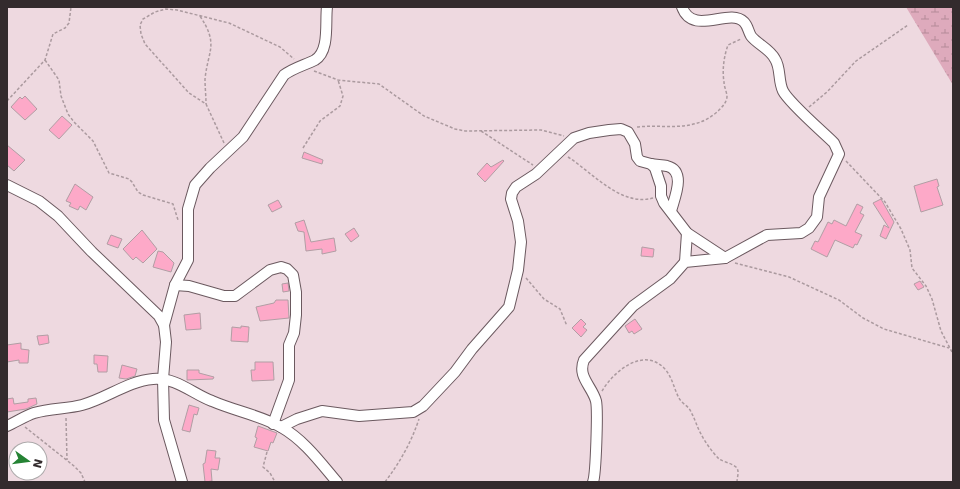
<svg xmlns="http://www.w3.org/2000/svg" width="960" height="489" font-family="'DejaVu Sans',sans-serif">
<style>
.wetland{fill:url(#wetland-marsh)}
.building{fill:#fda9c8;stroke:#b19ea4}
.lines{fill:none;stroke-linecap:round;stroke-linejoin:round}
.minor-casing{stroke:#6b595f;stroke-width:12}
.path{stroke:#ab9a9f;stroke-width:1.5;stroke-dasharray:3 2;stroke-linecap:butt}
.minor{stroke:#fff;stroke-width:10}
</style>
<defs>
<pattern id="wetland-marsh" width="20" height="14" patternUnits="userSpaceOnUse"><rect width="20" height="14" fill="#deaabc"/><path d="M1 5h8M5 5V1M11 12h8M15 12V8" fill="none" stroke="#b58b99"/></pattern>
</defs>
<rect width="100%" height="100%" fill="#eed9e0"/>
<path class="wetland" d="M906,7H953V85Z"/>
<g class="building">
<path d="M25,96L37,109L25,120L11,107L20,97L22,99Z"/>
<path d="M62,116L72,125L59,139L49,130Z"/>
<path d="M7,145L25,160L14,171L7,165Z"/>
<path d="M304,152L323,160L322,164L302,158Z"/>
<path d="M503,160L504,161L485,182L477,174L487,163L491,167Z"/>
<path d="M937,179L939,186L937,187L943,205L921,212L914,186Z"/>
<path d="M75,184L93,197L86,210L80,206L78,210L69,206L71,203L66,201Z"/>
<path d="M881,199L894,222L886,239L880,236L884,225L889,228L873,203Z"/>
<path d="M278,200L282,207L272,212L268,205Z"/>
<path d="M857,204L863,207L860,213L864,215L855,232L862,235L857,245L855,244L853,248L835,240L827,257L811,249L815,241L818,242L828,222L832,224L834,220L846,226Z"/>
<path d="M304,220L311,242L334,238L336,251L322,254V249L306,251L304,232L298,231L295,223Z"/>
<path d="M354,228L359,236L351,242L345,234Z"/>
<path d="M142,230L157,249L143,263L136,257L133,260L123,249Z"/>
<path d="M111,235L122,239L118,248L107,244Z"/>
<path d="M642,247L654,249L653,257L641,256Z"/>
<path d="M158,251L163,252L174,263L171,272L153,267Z"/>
<path d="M920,281L924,287L918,290L914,284Z"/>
<path d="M288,283L289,291L283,292L282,284Z"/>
<path d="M276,300H288L289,318L260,321L256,307L274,303Z"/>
<path d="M200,313L201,329L186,330L184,315Z"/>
<path d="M581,319L586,324L583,327L587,330L581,337L572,328Z"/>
<path d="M635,319L642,329L634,334L632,331L629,333L625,326Z"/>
<path d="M241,326L249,327L248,342L231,341L232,327L241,328Z"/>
<path d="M48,335L49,343L39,345L37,336Z"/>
<path d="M21,343V349L29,350L28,363H19V360L7,362V345Z"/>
<path d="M94,355L108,356L107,372H98L97,364H94Z"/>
<path d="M255,362H273L274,380L252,381L251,370H255Z"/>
<path d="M122,365L137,369L135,376L126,379L119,378Z"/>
<path d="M187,370H199V373L214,377L213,379L187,380Z"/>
<path d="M13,398L14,404L28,402V399L36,398L37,404L26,409L7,412V399Z"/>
<path d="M189,405L199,408L197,415L194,414L190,432L182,430Z"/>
<path d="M258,426L277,433L273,443L271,442L268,451L254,447L257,438L255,437Z"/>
<path d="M207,450L216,451L215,458H220L218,470L211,469L212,481L205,482L203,464L205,463Z"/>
</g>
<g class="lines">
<defs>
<g id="minor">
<path d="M651,164C656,165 662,165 667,166C687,171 674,199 671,211"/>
<path d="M7,185L39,201L58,216L92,252L159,316L164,325L166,342L163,379L164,420L182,482"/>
<path d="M685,262L687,233"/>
<path d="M175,285L189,286L224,296H235L270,270L281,267L287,269L293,275L296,292V315L294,333L289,345V380L273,424"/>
<path d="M164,325L175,285L188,260V209L195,185L210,168L243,137L284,75C293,68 305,65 315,60C330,51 325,22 327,7"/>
<path d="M7,426C16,422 25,416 34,413C50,408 67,409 82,405C107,398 128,381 153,379C176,377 193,394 212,401C235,411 259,415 281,427C304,440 320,462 337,482"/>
<path d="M281,427L297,419L322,411L359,416L413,412L423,406L455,372L472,349L509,307L518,270L521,242L518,221L511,199L512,193L516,187L536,174L574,138L589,133L609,130L621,129L628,132L635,144L637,157L640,161L651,164L655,168L661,186V196L664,203L687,233L725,258"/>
<path d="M593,482C596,474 598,409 596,401C592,386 577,377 584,360L633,306L670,279L685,262L725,258L767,235L801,233L809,228L817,217L819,197L839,154L834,143C823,132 789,103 783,91C778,81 781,68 775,59C770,49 757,44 751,36C748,31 748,26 744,22C729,7 693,37 682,7"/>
</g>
</defs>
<use href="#minor" class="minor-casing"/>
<g class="path">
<path d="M200,16C219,45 208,50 205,79C205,87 206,96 206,104"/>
<path d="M45,60L59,80L61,96L68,114L74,122L93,141L109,173L129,179L132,182L138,192L143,195L173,204L178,220"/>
<path d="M314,71L338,80L379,84L424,116L455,129L465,131L541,130L564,136"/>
<path d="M7,101L45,60L53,34L65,28L69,23L71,7"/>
<path d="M809,107L827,92L856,61L908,25"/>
<path d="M637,127C665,124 693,133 717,112C721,108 726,104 727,97C727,92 724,87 724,82C722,70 724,56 728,45L741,39"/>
<path d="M481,131L533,165"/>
<path d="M224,143L206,104L189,93L145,44L141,34L140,25L143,19L155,12L166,9L177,10L229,23L280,47L294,59"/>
<path d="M303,148L320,121L340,106L343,96L338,80"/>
<path d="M568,157C593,173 621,207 653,198"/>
<path d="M846,161L885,202L901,229L910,250L912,268L926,286L932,299L941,331L953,354"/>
<path d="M735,263L789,277L839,300L863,318L884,329L949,348"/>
<path d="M526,278L544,299L560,309L567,326"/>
<path d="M602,391C614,371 643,347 664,368C672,376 674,389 679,398C682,404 689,406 691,412C695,419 697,427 701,434C705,442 713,453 719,459C724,462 731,463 736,467C740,471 737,477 737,482"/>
<path d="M66,418L67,460"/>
<path d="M25,427L74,466L81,473L85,482"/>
<path d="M267,452L263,467L270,473L275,482"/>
<path d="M385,482C400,462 411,443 419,419"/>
</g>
<use href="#minor" class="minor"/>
</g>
<rect width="960" height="489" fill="none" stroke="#332b2d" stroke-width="16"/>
<g transform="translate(28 461) rotate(104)"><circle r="19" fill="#ffffff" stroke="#adaaab"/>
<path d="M0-3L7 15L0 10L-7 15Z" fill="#258334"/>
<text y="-6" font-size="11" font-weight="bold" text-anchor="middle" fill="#332b2d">N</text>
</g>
</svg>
